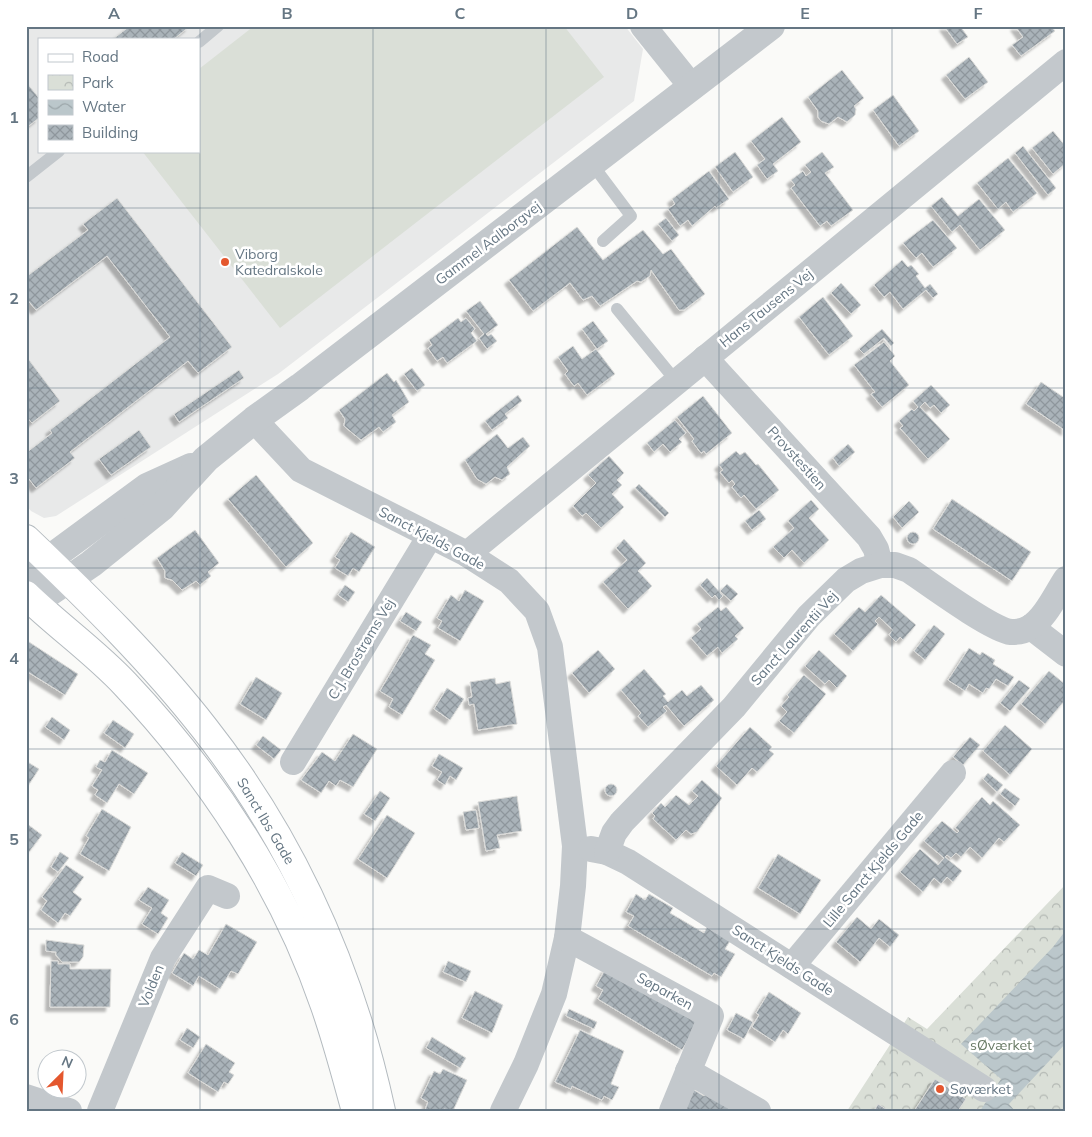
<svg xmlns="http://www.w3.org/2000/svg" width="1092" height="1137" font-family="Mulish,sans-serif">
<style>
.built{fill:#e8e9e9;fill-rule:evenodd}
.park{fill:url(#park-crowns)}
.pitch{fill:#dadfd7}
.water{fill:url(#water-waves)}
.building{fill:url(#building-cross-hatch);stroke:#dcdcda;filter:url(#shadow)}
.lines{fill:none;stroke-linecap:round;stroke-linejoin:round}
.secondary-casing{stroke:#b3babf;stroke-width:30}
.service{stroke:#c3c8cc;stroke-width:12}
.minor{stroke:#c3c8cc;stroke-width:26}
.tertiary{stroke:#c3c8cc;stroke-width:28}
.secondary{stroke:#fff;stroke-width:28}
.grid{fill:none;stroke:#657683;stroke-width:1;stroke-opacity:0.55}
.poi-dot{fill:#e4572e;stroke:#fff;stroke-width:2}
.labels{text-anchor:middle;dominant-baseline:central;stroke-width:5;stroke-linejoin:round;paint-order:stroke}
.street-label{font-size:14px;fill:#657683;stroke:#fff}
.poi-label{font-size:14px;fill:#657683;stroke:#fff;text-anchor:start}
.park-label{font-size:14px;fill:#687a64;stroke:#fff}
.neatline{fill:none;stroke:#657683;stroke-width:2}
.grid-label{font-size:16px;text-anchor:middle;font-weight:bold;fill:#657683}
</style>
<defs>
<pattern id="park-crowns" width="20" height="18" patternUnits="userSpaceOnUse" patternTransform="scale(1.25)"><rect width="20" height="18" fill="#dadfd7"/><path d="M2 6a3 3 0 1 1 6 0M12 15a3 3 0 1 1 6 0" fill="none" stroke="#b4b9b4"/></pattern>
<pattern id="water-waves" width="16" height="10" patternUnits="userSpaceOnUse" patternTransform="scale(1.25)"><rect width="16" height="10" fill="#bbc7cb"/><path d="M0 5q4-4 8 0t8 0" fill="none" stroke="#9ca6aa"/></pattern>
<pattern id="building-cross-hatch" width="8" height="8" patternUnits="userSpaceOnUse" patternTransform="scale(1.25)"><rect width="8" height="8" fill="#aab3b9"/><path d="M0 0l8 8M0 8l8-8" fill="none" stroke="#8e969c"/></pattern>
<filter id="shadow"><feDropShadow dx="-4.5" dy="4.5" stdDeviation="1" flood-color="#0004"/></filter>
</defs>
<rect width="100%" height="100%" fill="#fafaf8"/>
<path class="built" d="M26,26H625L643,49L634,101L278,374L56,516L44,518L31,511L26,505ZM39,39H199V151H39Z"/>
<path class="park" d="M1066,884V1111H847L908,1017L927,1029Z"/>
<path class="pitch" d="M254,26H564L604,77L280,328L142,151H199V69Z"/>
<path class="water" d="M1066,930V1043L1009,1104L1015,1111H980L1001,1079L961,1044L1053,947Z"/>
<g class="building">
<path d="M130,26H190L174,39H113Z"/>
<path d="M944,26H960L968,37L957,44Z"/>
<path d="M1015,26H1051L1055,31L1021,56L1012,45L1023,37Z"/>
<path d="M969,57L988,82L965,99L946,75Z"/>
<path d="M842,70L864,98L854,106L856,109L855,115L847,122L838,117L829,124L821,121L818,117V111L808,97Z"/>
<path d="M26,82L39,98V118L26,128Z"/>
<path d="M893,95L919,131L899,146L873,110Z"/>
<path d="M782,117L801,142L773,164L778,171L767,179L757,165L765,159L751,141Z"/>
<path d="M1053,131L1066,147V163L1053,174L1032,148Z"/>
<path d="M1023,146L1056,188L1048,195L1015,153Z"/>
<path d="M735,152L753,177L733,192L715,167Z"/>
<path d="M822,152L834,167L825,173L853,210L831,226L827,221L820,226L791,188L795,185L791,180L803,171L806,176L811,172L805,165Z"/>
<path d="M1008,158L1037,193L1013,212L1006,202L998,209L977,183Z"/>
<path d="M709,171L729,199L716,208L715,206L692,226L688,220L680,226L668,209L675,204L672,199Z"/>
<path d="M942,197L958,216L979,199L1005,230L980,250L960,225L952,232L931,206Z"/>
<path d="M117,198L232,347L198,373L188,361L70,452L75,458L36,488L26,475V453L52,433L50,430L170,337L107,256L36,310L26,298V277L88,230L83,224Z"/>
<path d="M666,218L679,235L672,241L658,224Z"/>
<path d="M933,220L957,248L933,267L922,253L916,258L903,243Z"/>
<path d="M577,227L603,260L643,230L663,254L671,249L705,294L684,310H679L651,270L650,276L641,282L637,281L600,306L592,296L583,300L570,283L533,311L509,280Z"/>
<path d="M902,260L908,267L911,265L919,274L916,276L925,288L930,284L938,294L933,298L926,290L903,309L890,292L884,297L874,285Z"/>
<path d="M841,283L861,305L851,314L831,293Z"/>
<path d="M823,297L853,336L829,355L799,317Z"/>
<path d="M480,301L498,325L486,334L488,336L491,334L497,341L487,349L479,338L484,334L466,311Z"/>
<path d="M458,318L461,322L466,318L475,329L471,333L477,341L447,363L443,357L437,361L428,348L432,345L429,340Z"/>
<path d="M593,321L608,341L597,349L582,329Z"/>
<path d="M882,329L894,343L891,346L884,338L864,354L859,349Z"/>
<path d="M884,342L895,356L890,361L909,385L882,407L871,394L875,392L854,365Z"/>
<path d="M573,346L582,359L596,349L615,374L587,395L578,383L574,386L565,374L568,371L558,357Z"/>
<path d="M26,356L60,401L32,423L26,416Z"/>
<path d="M412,368L425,385L417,391L404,374Z"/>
<path d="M239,370L244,378L179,422L174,414Z"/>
<path d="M387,373L394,382L396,380L409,402L392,415L396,422L383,432L379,427L361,440L344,426L345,419L339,410Z"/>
<path d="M1041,382L1066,399V431L1026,404Z"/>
<path d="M931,385L950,405L941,413L934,405L930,408L925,402L920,407L950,439L928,459L900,428L903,426L899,421L912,409L914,411L918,407L913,401Z"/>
<path d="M518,395L522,401L505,414L508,418L492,430L485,421Z"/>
<path d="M703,396L732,433L706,454L704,451L701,453L692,441L694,439L677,417Z"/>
<path d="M675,420L686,433L679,439L682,442L670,452L663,444L654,452L647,443Z"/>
<path d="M139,430L151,447L111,475L99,459Z"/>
<path d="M497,434L508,448L523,437L530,446L507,467L510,474L502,480L495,477L486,484L477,479L465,460Z"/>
<path d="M848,444L855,452L839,466L833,458Z"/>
<path d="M736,451L740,455L745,452L756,465L758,464L779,490L756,509L744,495L741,498L732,487L735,484L732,480L729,483L720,472L723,470L719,465Z"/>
<path d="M609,456L624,473L617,480L622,485L612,494L624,507L601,528L586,513L582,516L573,506L596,483L588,475Z"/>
<path d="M256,475L313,543L286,567L228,499Z"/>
<path d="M639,484L669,513L665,517L635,488Z"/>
<path d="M952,499L1031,552L1012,581L933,529Z"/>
<path d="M811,500L819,509L809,518L829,540L804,563L792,550L784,558L773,547L794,528L788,521Z"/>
<path d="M909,501L919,512L902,528L893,517Z"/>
<path d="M759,510L766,519L752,530L745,521Z"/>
<path d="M195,530L219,563L208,572L211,576L200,585L196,581L182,590L172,580L165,578V571L157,558Z"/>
<circle cx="913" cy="538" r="6"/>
<path d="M351,532L375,547L359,572L353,568L348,576L335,568L340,560L335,557Z"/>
<path d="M624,539L646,563L638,571L652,586L628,609L603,582L627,560L616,548Z"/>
<path d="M707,578L723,596L719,600L715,595L712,598L700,585Z"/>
<path d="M727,584L738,594L731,601L720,591Z"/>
<path d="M345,585L355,592L348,602L338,595Z"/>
<path d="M465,590L484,601L460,641L438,628L442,621L437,618L451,595L459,601Z"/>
<path d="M881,595L916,625L903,640L900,637L896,642L889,635L893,630L879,617L875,621L878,624L853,651L834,634L859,607L865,612Z"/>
<path d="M718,607L721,611L726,607L744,628L735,636L738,639L722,653L718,647L707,656L691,638L701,629L697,624Z"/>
<path d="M406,612L422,622L416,631L400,621Z"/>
<path d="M934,625L945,634L925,660L914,651Z"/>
<path d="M413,635L431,645L425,654L435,660L402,715L389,707L393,699L380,691Z"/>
<path d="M26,640L78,674L65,695L28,672L26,675Z"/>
<path d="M969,648L980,655L982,652L995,660L993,664L1014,677L1008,686L996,679L989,689L986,688L983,693L969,684L965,691L948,680Z"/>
<path d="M598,650L615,669L589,693L572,673Z"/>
<path d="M819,650L847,676L837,688L829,680L825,684L805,666Z"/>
<path d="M644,669L666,694L663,696L668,702L682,690L687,696L701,685L714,700L684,726L666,705L663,707L667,711L648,727L638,716L641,713L621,690Z"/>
<path d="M1049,671L1066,685V699L1045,724L1021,704Z"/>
<path d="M804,675L826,694L794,733L779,721L787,712L781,706L789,697L787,695Z"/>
<path d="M256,677L282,693L266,720L240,704Z"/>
<path d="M495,678L496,684L510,681L517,724L478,730L474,704L469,705L468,698L472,697L470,682Z"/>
<path d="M1019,680L1030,688L1010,711L1000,703Z"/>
<path d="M447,688L464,699L450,720L434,709Z"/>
<path d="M52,717L70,730L64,740L45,727Z"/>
<path d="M113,720L134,734L125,748L104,733Z"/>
<path d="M1005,725L1032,749L1010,775L983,751Z"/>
<path d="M750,727L772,747L769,750L774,754L757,772L752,768L737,785L716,766Z"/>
<path d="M353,734L377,749L353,787L340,780L336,786L329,781L321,793L301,780L322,752L335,761Z"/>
<path d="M263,736L281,750L274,759L256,745Z"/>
<path d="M970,737L980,745L963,765L953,757Z"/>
<path d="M112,750L148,773L134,794L119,784L107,803L95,795L98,790L92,786L102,770L96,767L100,760L105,762Z"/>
<path d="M439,754L463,768L456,780L450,776L445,785L437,780L442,772L432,766Z"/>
<path d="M26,761L39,769L26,789Z"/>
<path d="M988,773L1003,785L997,792L983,779Z"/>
<path d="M702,780L722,798L697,832L691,834L686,830L676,840L653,819L655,816L652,813L661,803L665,807L676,795L689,805L698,796L692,791Z"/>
<circle cx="611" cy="790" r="6"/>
<path d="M1005,788L1020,799L1015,806L1000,794Z"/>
<path d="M380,791L390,798L375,821L364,814Z"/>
<path d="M517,796L522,831L497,835L500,848L486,851L478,802Z"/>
<path d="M982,797L990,805L993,801L1020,825L1004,842L999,838L982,858L970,847L961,857L956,853L951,858L947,855L945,857L962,871L953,882L947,877L941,884L934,878L923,892L900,872L920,849L938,865L944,858L924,841L942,821L957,833L959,831L955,828Z"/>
<path d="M102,809L131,827L109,871L80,854L89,838L86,836Z"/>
<path d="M476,810L479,828L466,830L463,812Z"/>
<path d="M387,815L415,833L387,878L358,859Z"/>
<path d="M26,823L42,835L26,856Z"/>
<path d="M60,852L69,858L58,872L51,867Z"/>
<path d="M182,852L203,865L196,876L175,863Z"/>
<path d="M778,854L821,880L800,914L758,888Z"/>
<path d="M66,865L84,877L73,892L82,899L70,916L65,913L58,923L41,910L47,901L42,897Z"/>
<path d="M148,887L169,900L161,913L168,918L158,934L142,924L152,908L139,900Z"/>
<path d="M636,894L645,900L649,894L673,908L670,913L704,933L707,927L730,941L725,949L735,954L721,977L714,973L712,976L628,926L634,916L626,912Z"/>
<path d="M857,917L871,929L879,919L899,935L890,947L879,938L860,962L836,942Z"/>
<path d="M226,924L257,942L238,974L231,971L220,989L199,976L193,986L172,973L184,953L193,959L199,950L208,955Z"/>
<path d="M46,940L84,945L83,957L79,962H62L56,955V952L46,951Z"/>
<path d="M51,961H58V964H70V969H111L110,1007H50Z"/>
<path d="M448,961L471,971L466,982L443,972Z"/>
<path d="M606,968L698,1023L682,1050L598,999L603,990L596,986Z"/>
<path d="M475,991L503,1005L492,1033L462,1018Z"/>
<path d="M769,992L801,1013L788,1034L783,1030L775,1042L752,1027L759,1015L756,1013Z"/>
<path d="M569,1009L597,1022L594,1029L566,1016Z"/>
<path d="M736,1013L753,1022L744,1039L727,1030Z"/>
<path d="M187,1028L200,1037L193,1048L180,1040Z"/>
<path d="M580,1030L624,1051L611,1084L619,1087L612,1100L604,1096L602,1100L572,1086L571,1089L555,1082Z"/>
<path d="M432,1037L466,1058L460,1068L426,1048Z"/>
<path d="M206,1044L235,1063L229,1072L234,1075L228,1084L224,1082L218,1092L188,1073Z"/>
<path d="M443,1069L467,1080L453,1111L444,1109V1111H427L425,1110L428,1102L421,1098L434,1071L440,1074Z"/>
<path d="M935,1079L966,1099L958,1111H914Z"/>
<path d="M694,1090L704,1096L708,1090L732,1111H689L684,1108Z"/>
<path d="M878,1104L889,1111H874Z"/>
</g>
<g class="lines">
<defs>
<g id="secondary">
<path d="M26,539C89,599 152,661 205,729C293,841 351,972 381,1111"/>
<path d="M26,595C58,626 95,652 125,684C211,775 284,886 325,1006C337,1040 346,1075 356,1111"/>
</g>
</defs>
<use href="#secondary" class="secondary-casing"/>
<g class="service">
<path d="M199,42L218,26"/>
<path d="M592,164L631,216L603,241"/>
<path d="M26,177L59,151"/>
<path d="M617,309L676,381"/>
</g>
<g class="minor">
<path d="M643,26L692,87"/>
<path d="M705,358L869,537L876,549L880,565"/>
<path d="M254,420L301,470L467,554L509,581L537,611L550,647L575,846L573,886L567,938L554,994L526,1064L503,1111"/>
<path d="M467,554L1066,62"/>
<path d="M1031,627L1066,654"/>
<path d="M293,762L430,536"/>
<path d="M591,849L607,852L628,862L984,1089"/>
<path d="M607,852L614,833L622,822L734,707L809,616L846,580L861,571L880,565H895L909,570C928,583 992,630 1011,632C1017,632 1024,631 1029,628C1045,619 1056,594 1066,579"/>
<path d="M567,938L711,1016L672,1111"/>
<path d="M792,966L953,773"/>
<path d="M688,1071L758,1111"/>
<path d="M26,1097L69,1111"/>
<path d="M100,1111L163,958L208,888L227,896"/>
</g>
<g class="tertiary">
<path d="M26,576L147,487L191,467"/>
<path d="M34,603L91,564L162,507L206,459L254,420L300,387L771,26"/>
</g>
<use href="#secondary" class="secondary"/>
</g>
<path class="grid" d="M200,26V1111M373,26V1111M546,26V1111M719,26V1111M892,26V1111M26,208H1066M26,388H1066M26,568H1066M26,749H1066M26,929H1066"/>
<g class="poi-dot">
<circle cx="225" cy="262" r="5"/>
<circle cx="940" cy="1089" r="5"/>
</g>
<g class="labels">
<g class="street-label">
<text transform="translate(488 243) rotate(-37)">Gammel Aalborgvej</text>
<text transform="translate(766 308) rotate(-39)">Hans Tausens Vej</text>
<text transform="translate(797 458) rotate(48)">Provstestien</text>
<text transform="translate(432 538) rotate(28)">Sanct Kjelds Gade</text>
<text transform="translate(794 638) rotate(-48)">Sanct Laurentii Vej</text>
<text transform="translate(361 649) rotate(-59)">C.J. Brostrøms Vej</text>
<text transform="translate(266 821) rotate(59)">Sanct Ibs Gade</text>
<text transform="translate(873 869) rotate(-50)">Lille Sanct Kjelds Gade</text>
<text transform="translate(783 960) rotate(33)">Sanct Kjelds Gade</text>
<text transform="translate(151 986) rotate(-68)">Volden</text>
<text transform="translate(665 991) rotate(29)">Søparken</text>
</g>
<g class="poi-label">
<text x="235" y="254">Viborg<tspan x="235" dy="16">Katedralskole</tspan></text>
<text x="950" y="1089">Søværket</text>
</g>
<g class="park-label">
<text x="1001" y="1045">sØværket</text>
</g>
</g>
<rect width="1092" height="1137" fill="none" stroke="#ffffff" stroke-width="55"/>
<rect x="38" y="38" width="162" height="115" fill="#ffffff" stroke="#c1c8cd"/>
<rect x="48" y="54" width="25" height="8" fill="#ffffff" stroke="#c1c8cd"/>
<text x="82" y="62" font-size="15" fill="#657683">Road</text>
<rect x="48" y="75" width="25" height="15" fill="url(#park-crowns)" stroke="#c1c8cd"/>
<text x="82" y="88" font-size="15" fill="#657683">Park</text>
<rect x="48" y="100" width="25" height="15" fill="url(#water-waves)" stroke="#c1c8cd"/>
<text x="82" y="112" font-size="15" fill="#657683">Water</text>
<rect x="48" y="125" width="25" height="15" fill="url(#building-cross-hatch)" stroke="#c1c8cd"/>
<text x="82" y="138" font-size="15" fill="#657683">Building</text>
<g transform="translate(62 1074) rotate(24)"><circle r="24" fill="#ffffff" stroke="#c1c8cd"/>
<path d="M0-4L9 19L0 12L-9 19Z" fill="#e4572e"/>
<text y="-8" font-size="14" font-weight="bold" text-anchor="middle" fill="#657683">N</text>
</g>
<rect x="28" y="28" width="1036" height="1082" class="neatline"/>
<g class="grid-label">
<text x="114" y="19">A</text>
<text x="287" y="19">B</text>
<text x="460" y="19">C</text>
<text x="632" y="19">D</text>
<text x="805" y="19">E</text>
<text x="978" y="19">F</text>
<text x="14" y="123">1</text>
<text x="14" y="304">2</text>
<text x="14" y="484">3</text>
<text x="14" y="664">4</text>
<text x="14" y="845">5</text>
<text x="14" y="1025">6</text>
</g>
</svg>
